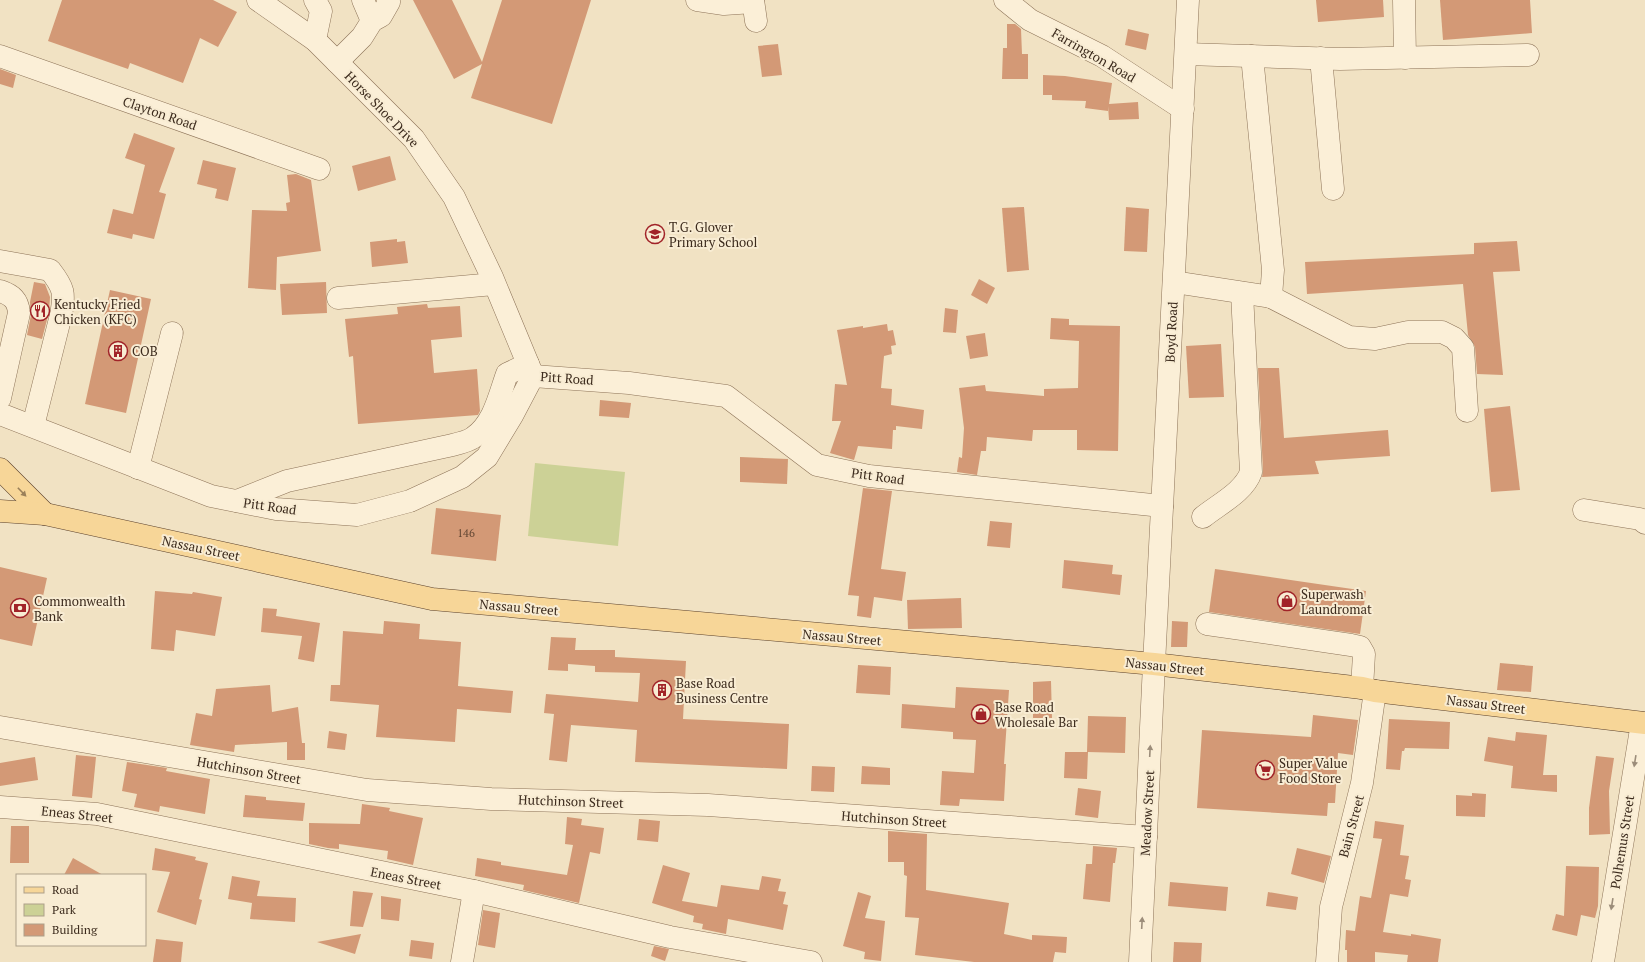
<svg xmlns="http://www.w3.org/2000/svg" width="1645" height="962" font-family="'PT Serif',serif">
<style>
.green{fill:#ccd196}
.building{fill:#d39976}
.lines{fill:none;stroke-linecap:round;stroke-linejoin:round}
.minor-casing{stroke:#8d7358;stroke-width:23}
.major-casing{stroke:#5b412c;stroke-width:23}
.minor{stroke:#fbefd7;stroke-width:22}
.major{stroke:#f7d698;stroke-width:22}
.oneway{fill:#9a805a}
.oneway2{fill:#9c8d7a}
.labels{text-anchor:middle;dominant-baseline:central;stroke-width:4;stroke-linejoin:round;paint-order:stroke}
.number-label{font-size:11px;fill:#624633}
.street-label{font-size:13px;fill:#3c2b1d;stroke:#f8ecd3}
.poi-label{font-size:13px;fill:#3c2b1d;stroke:#f8ecd3;text-anchor:start}
</style>
<rect width="100%" height="100%" fill="#f1e2c3"/>
<path class="green" d="M535,463L625,472L618,546L528,536Z"/>
<g class="building">
<path d="M62,0H213L237,12L218,47L200,38L183,83L130,63L128,69L48,41Z"/>
<path d="M413,0H452L482,62L502,0H591L552,124L471,98L482,64L454,79Z"/>
<path d="M1316,0H1383L1384,17L1318,22Z"/>
<path d="M1440,0H1530L1532,33L1443,40Z"/>
<path d="M1007,24H1015L1021,29L1022,54H1028V79H1002L1003,48H1007Z"/>
<path d="M1128,29L1149,34L1146,50L1125,45Z"/>
<path d="M778,44L782,75L762,77L758,46Z"/>
<path d="M0,69L16,75L13,88L0,84Z"/>
<path d="M1043,75L1065,76L1112,83L1109,104L1138,102L1139,119L1109,120L1108,106V111L1085,108L1086,101L1052,100V95H1043Z"/>
<path d="M134,133L175,148L159,192L166,194L154,239L133,234L132,239L107,233L113,209L133,214L145,165L125,158Z"/>
<path d="M390,156L396,180L358,191L352,166Z"/>
<path d="M203,160L236,168L228,201L215,198L217,189L197,184Z"/>
<path d="M296,174L311,180L321,251L277,257L276,290L248,288L252,210L287,211L286,203L290,202L287,175Z"/>
<path d="M1024,207L1029,270L1007,272L1002,208Z"/>
<path d="M1126,207L1149,209L1147,252L1124,251Z"/>
<path d="M397,239V242L405,241L408,263L372,267L370,242Z"/>
<path d="M1517,241L1520,271L1493,272L1503,375L1477,374L1475,347L1468,335L1463,284L1307,294L1305,262L1474,254V243Z"/>
<path d="M979,279L995,288L987,304L971,295Z"/>
<path d="M34,282L45,284L50,297L49,312L42,339L27,335L31,315L30,302Z"/>
<path d="M326,282L327,313L282,315L280,284Z"/>
<path d="M110,290L151,299L126,413L85,404Z"/>
<path d="M427,304L428,308L460,306L462,337L431,340L434,373L477,369L480,411L478,415L358,424L353,356L349,357L345,319L398,314L397,307Z"/>
<path d="M945,308L958,310L956,333L943,332Z"/>
<path d="M1051,318L1069,319V325L1120,326L1118,451L1077,450V430H1033L1032,441L987,437L986,451H981L977,475L957,472L959,457L962,458L964,428L959,388L985,385L986,391L1044,396V389L1078,388L1079,341L1050,339Z"/>
<path d="M887,324L888,331L893,330L896,345L891,346L892,354L884,356L881,388L892,389L891,405L924,410L922,429L896,426V430H893L892,449L858,446L854,460L830,453L841,421H832L835,384L847,385L837,330L863,326V328Z"/>
<path d="M985,333L988,356L970,359L966,336Z"/>
<path d="M1221,344L1224,397L1189,398L1186,346Z"/>
<path d="M1258,368H1279L1284,438L1388,430L1390,456L1315,461L1319,474L1262,477L1263,471Z"/>
<path d="M600,400L631,403L629,418L599,416Z"/>
<path d="M1510,406L1520,490L1491,492L1484,409Z"/>
<path d="M740,457L788,459L787,484L740,482Z"/>
<path d="M863,488L892,491L881,569L906,572L902,601L874,597L871,618L857,616L859,596L848,595Z"/>
<path d="M436,508L501,515L496,561L431,554Z"/>
<path d="M990,521L1012,523L1010,548L987,546Z"/>
<path d="M1064,560L1113,565L1112,574L1122,575L1120,595L1062,588Z"/>
<path d="M0,567L47,578L32,646L0,639Z"/>
<path d="M1215,569L1366,591L1360,634L1209,612Z"/>
<path d="M155,591L192,594L193,592L222,597L215,636L176,630L174,651L151,649Z"/>
<path d="M961,598L962,628L908,629L907,600Z"/>
<path d="M263,608L277,609L276,616L320,623L314,662L298,659L302,636L261,632Z"/>
<path d="M384,621L420,624L419,639L461,642L458,686L513,691L511,713L457,709L455,742L376,737L379,705L330,701L331,685H340L343,631L383,634Z"/>
<path d="M1172,621L1188,622L1187,647H1171Z"/>
<path d="M551,637L576,638L575,650H615V657L686,661L683,719L789,724L787,769L635,762L637,730L571,725L567,762L549,760L554,714L544,713L546,694L638,702L640,673L595,672V666L568,664V671L548,670Z"/>
<path d="M1500,663L1533,666L1531,692L1497,690Z"/>
<path d="M858,665L891,667L890,695L856,693Z"/>
<path d="M1051,681L1052,718H1033V682Z"/>
<path d="M270,685L272,712L298,707L302,743H305V760H287V742L235,745L234,752L190,745L196,713L212,716L216,689Z"/>
<path d="M956,687L1009,690L1004,764H1006L1004,801L960,799L959,806L940,805L942,771L974,773L976,740L953,739V732L901,728L902,704L955,708Z"/>
<path d="M1313,715L1358,720L1353,755L1338,753L1335,803H1328L1327,816L1197,808L1202,730L1311,737Z"/>
<path d="M1088,716L1126,717L1125,753L1088,752L1087,779L1064,778L1065,752H1087Z"/>
<path d="M1389,719L1450,722L1449,749L1405,748L1404,751H1402L1400,770L1386,769Z"/>
<path d="M329,731L347,734L345,750L327,748Z"/>
<path d="M1516,732L1547,735L1543,775H1557V792L1511,788L1513,766L1484,761L1488,737L1515,741Z"/>
<path d="M76,755L96,757L92,798L72,796Z"/>
<path d="M1596,756L1614,758L1609,791L1610,834L1589,835V808Z"/>
<path d="M35,757L38,780L0,786V763Z"/>
<path d="M127,762L167,768L166,771L210,779L205,814L160,806L159,812L134,807L137,794L122,791Z"/>
<path d="M812,766L835,767L834,792L811,791Z"/>
<path d="M862,766L890,768V785L861,784Z"/>
<path d="M1078,788L1101,791L1098,818L1075,815Z"/>
<path d="M1472,793L1486,794L1485,817L1456,816V795L1472,796Z"/>
<path d="M245,795L266,797V800L305,803L303,821L243,817Z"/>
<path d="M362,804L390,808L389,811L423,818L413,865L387,859L388,851L339,844V849L328,848L309,844V823L360,824Z"/>
<path d="M567,817L582,819L581,825L604,828L600,854L590,852L579,903L523,890L524,885L475,876L477,858L501,862V865L567,875L573,845L565,844Z"/>
<path d="M639,819L660,821L658,842L637,840Z"/>
<path d="M1375,821L1404,825L1400,855L1409,856L1405,879L1411,880L1408,897L1390,894L1383,932L1411,936V934L1441,939L1438,962H1407L1408,955L1375,952V962H1347V950H1345L1346,930L1355,931L1360,896L1371,898L1382,839L1373,838Z"/>
<path d="M11,826H29V863H10Z"/>
<path d="M888,831L927,834L926,890L1009,903L1004,934L1032,940V935L1067,937L1066,953L1055,952L1053,962H974L915,955L919,918L905,917L907,876L904,875V862H888Z"/>
<path d="M1093,846L1117,848L1115,863H1113L1110,902L1083,899L1086,864H1092Z"/>
<path d="M155,848L196,857L195,860L208,863L199,899L202,900L196,925L157,912L170,872L152,870Z"/>
<path d="M1297,848L1331,856L1324,883L1291,874Z"/>
<path d="M73,858L103,875H64Z"/>
<path d="M663,865L690,873L682,901L717,907L721,885L759,890L762,876L781,879L778,891L786,892L783,904L788,905L783,930L728,919L726,934L702,929L703,924L693,922L694,916L652,903Z"/>
<path d="M1566,866L1599,867L1598,906L1595,918L1581,915L1577,936L1552,930L1556,914L1564,916Z"/>
<path d="M232,876L260,881L257,896L296,898L295,922L250,919L252,903L228,899Z"/>
<path d="M1170,882L1228,887L1226,911L1168,906Z"/>
<path d="M353,891L373,893L363,927L350,926Z"/>
<path d="M858,892L871,896L865,918L885,921L881,961L864,959L865,952L843,946Z"/>
<path d="M1268,892L1298,897L1296,910L1266,906Z"/>
<path d="M381,896L401,899L399,921L381,919Z"/>
<path d="M483,910L500,913L495,948L478,945Z"/>
<path d="M361,934L355,954L317,942Z"/>
<path d="M156,939L183,942L181,962H153Z"/>
<path d="M411,940L434,943L432,959L409,956Z"/>
<path d="M1174,942L1202,943L1201,962H1173Z"/>
<path d="M654,946L669,949L665,961L651,956Z"/>
</g>
<g class="lines">
<defs>
<g id="minor">
<path d="M258,0L315,40L414,139L454,197L492,277L533,376"/>
<path d="M363,0L372,21"/>
<path d="M697,0L724,4L753,2"/>
<path d="M753,0L756,21"/>
<path d="M1005,0L1030,20L1102,56L1183,109"/>
<path d="M1404,0L1405,58"/>
<path d="M315,40L321,11L315,0"/>
<path d="M1186,54L1340,59L1528,55"/>
<path d="M0,56L319,169"/>
<path d="M1252,56L1273,270L1271,297"/>
<path d="M1321,58L1333,189"/>
<path d="M337,62L362,37L372,21L381,16L389,2L388,0"/>
<path d="M0,261L50,270C64,288 65,293 61,315L33,426"/>
<path d="M1174,282L1271,297L1349,337L1375,339L1408,332H1442L1454,338L1463,348L1467,411"/>
<path d="M0,291C12,295 18,300 19,313L0,398"/>
<path d="M338,298L494,284"/>
<path d="M533,376L629,383L726,396L817,465L869,476L1162,506"/>
<path d="M0,414L211,496L276,509L357,515L410,501L462,477L487,457L513,414L533,376"/>
<path d="M138,468L172,333"/>
<path d="M237,501L287,481L448,446C456,444 468,442 474,437C494,423 499,396 507,374L528,364"/>
<path d="M1584,510L1640,519L1645,523"/>
<path d="M1203,517C1219,504 1244,492 1251,472L1242,293"/>
<path d="M1207,624L1351,645L1360,647L1364,654L1362,688"/>
<path d="M0,727L367,790L491,799L708,805L1146,837"/>
<path d="M0,807L97,814L474,891L670,937L811,962"/>
<path d="M462,962L474,891"/>
<path d="M1140,962L1154,664L1188,0"/>
<path d="M1327,962L1331,907L1362,783L1375,691"/>
<path d="M1603,962L1642,723"/>
</g>
<g id="major">
<path d="M0,469L45,514"/>
<path d="M0,511L45,514L432,599L1154,664L1362,688L1375,691L1645,723"/>
</g>
</defs>
<use href="#minor" class="minor-casing"/>
<use href="#major" class="major-casing"/>
<use href="#minor" class="minor"/>
<use href="#major" class="major"/>
</g>
<defs><path id="oneway-solid" d="M-6-.8H1V-3.2L6.5 0L1 3.2V.8H-6Z"/></defs>
<use class="oneway" href="#oneway-solid" transform="translate(22 492) rotate(46)"/>
<g class="oneway2">
<use href="#oneway-solid" transform="translate(1150 751) rotate(-87)"/>
<use href="#oneway-solid" transform="translate(1635 761) rotate(99)"/>
<use href="#oneway-solid" transform="translate(1612 904) rotate(99)"/>
<use href="#oneway-solid" transform="translate(1142 923) rotate(-87)"/>
</g>
<defs>
<symbol id="school-ring" viewBox="-11 -11 22 22"><circle r="9.5" fill="#f8ecd3" stroke="#a12328" stroke-width="1.5"/><path d="M0-5L7-2L0 1L-7-2ZM-4 1L0 2.5L4 1V4Q0 6-4 4Z" fill="#a12328"/></symbol>
<symbol id="restaurant-ring" viewBox="-11 -11 22 22"><circle r="9.5" fill="#f8ecd3" stroke="#a12328" stroke-width="1.5"/><path d="M-5-6h1v4h1v-4h1v4h1v-4h1v5L-1.5 .5V6h-2V.5L-5-1ZM5-6V6H3V1.5H1.5Q1.5-4 5-6Z" fill="#a12328"/></symbol>
<symbol id="building-ring" viewBox="-11 -11 22 22"><circle r="9.5" fill="#f8ecd3" stroke="#a12328" stroke-width="1.5"/><path d="M-4-6H4V6H1V3H-1V6H-4ZM-2.5-4.3h1.7v1.8h-1.7ZM.8-4.3h1.7v1.8H.8ZM-2.5-1h1.7V.8h-1.7ZM.8-1h1.7V.8H.8Z" fill="#a12328"/></symbol>
<symbol id="shop-ring" viewBox="-11 -11 22 22"><circle r="9.5" fill="#f8ecd3" stroke="#a12328" stroke-width="1.5"/><path d="M-5-2.5h2.3a2.7 3.5 0 0 1 5.4 0H5L5.5 6h-11ZM-1.5-2.5h3a1.5 2.3 0 0 0-3 0Z" fill="#a12328"/></symbol>
<symbol id="bank-ring" viewBox="-11 -11 22 22"><circle r="9.5" fill="#f8ecd3" stroke="#a12328" stroke-width="1.5"/><path d="M-6-4H6V4H-6ZM0-2.3a2.3 2.3 0 1 0 0 4.6a2.3 2.3 0 1 0 0-4.6Z" fill="#a12328"/></symbol>
<symbol id="supermarket-ring" viewBox="-11 -11 22 22"><circle r="9.5" fill="#f8ecd3" stroke="#a12328" stroke-width="1.5"/><path d="M-6-5.5h2.5l.6 2H6L4.5 2H-2.5L-4.4-4H-6ZM-1.5 3.2a1.3 1.3 0 1 0 .1 0ZM3 3.2a1.3 1.3 0 1 0 .1 0Z" fill="#a12328"/></symbol>
</defs>
<g fill-rule="evenodd">
<use href="#school-ring" x="644" y="223" width="22" height="22"/>
<use href="#restaurant-ring" x="29" y="300" width="22" height="22"/>
<use href="#building-ring" x="107" y="340" width="22" height="22"/>
<use href="#shop-ring" x="1276" y="590" width="22" height="22"/>
<use href="#bank-ring" x="9" y="597" width="22" height="22"/>
<use href="#building-ring" x="651" y="679" width="22" height="22"/>
<use href="#shop-ring" x="970" y="703" width="22" height="22"/>
<use href="#supermarket-ring" x="1254" y="759" width="22" height="22"/>
</g>
<g class="labels">
<g class="number-label">
<text x="466" y="533">146</text>
</g>
<g class="street-label">
<text transform="translate(1094 55) rotate(30)">Farrington Road</text>
<text transform="translate(382 109) rotate(46)">Horse Shoe Drive</text>
<text transform="translate(160 113) rotate(19)">Clayton Road</text>
<text transform="translate(1171 332) rotate(-87)">Boyd Road</text>
<text transform="translate(567 378) rotate(4)">Pitt Road</text>
<text transform="translate(878 476) rotate(8)">Pitt Road</text>
<text transform="translate(270 506) rotate(8)">Pitt Road</text>
<text transform="translate(201 548) rotate(12)">Nassau Street</text>
<text transform="translate(519 607) rotate(5)">Nassau Street</text>
<text transform="translate(842 637) rotate(5)">Nassau Street</text>
<text transform="translate(1165 666) rotate(6)">Nassau Street</text>
<text transform="translate(1486 704) rotate(7)">Nassau Street</text>
<text transform="translate(249 770) rotate(10)">Hutchinson Street</text>
<text transform="translate(571 801) rotate(2)">Hutchinson Street</text>
<text transform="translate(1147 813) rotate(-87)">Meadow Street</text>
<text transform="translate(77 814) rotate(6)">Eneas Street</text>
<text transform="translate(894 819) rotate(4)">Hutchinson Street</text>
<text transform="translate(1351 826) rotate(-75)">Bain Street</text>
<text transform="translate(1622 842) rotate(-81)">Polhemus Street</text>
<text transform="translate(406 878) rotate(11)">Eneas Street</text>
</g>
<g class="poi-label">
<text x="669" y="227">T.G. Glover<tspan x="669" dy="15">Primary School</tspan></text>
<text x="54" y="304">Kentucky Fried<tspan x="54" dy="15">Chicken (KFC)</tspan></text>
<text x="132" y="351">COB</text>
<text x="1301" y="594">Superwash<tspan x="1301" dy="15">Laundromat</tspan></text>
<text x="34" y="601">Commonwealth<tspan x="34" dy="15">Bank</tspan></text>
<text x="676" y="683">Base Road<tspan x="676" dy="15">Business Centre</tspan></text>
<text x="995" y="707">Base Road<tspan x="995" dy="15">Wholesale Bar</tspan></text>
<text x="1279" y="763">Super Value<tspan x="1279" dy="15">Food Store</tspan></text>
</g>
</g>
<rect x="16" y="874" width="130" height="72" fill="#f8ecd3" stroke="#ad9f8a"/>
<rect x="24" y="887" width="20" height="6" fill="#f7d698" stroke="#ad9f8a"/>
<text x="52" y="894" font-size="12" fill="#3c2b1d">Road</text>
<rect x="24" y="904" width="20" height="12" fill="#ccd196" stroke="#ad9f8a"/>
<text x="52" y="914" font-size="12" fill="#3c2b1d">Park</text>
<rect x="24" y="924" width="20" height="12" fill="#d39976" stroke="#ad9f8a"/>
<text x="52" y="934" font-size="12" fill="#3c2b1d">Building</text>
</svg>
